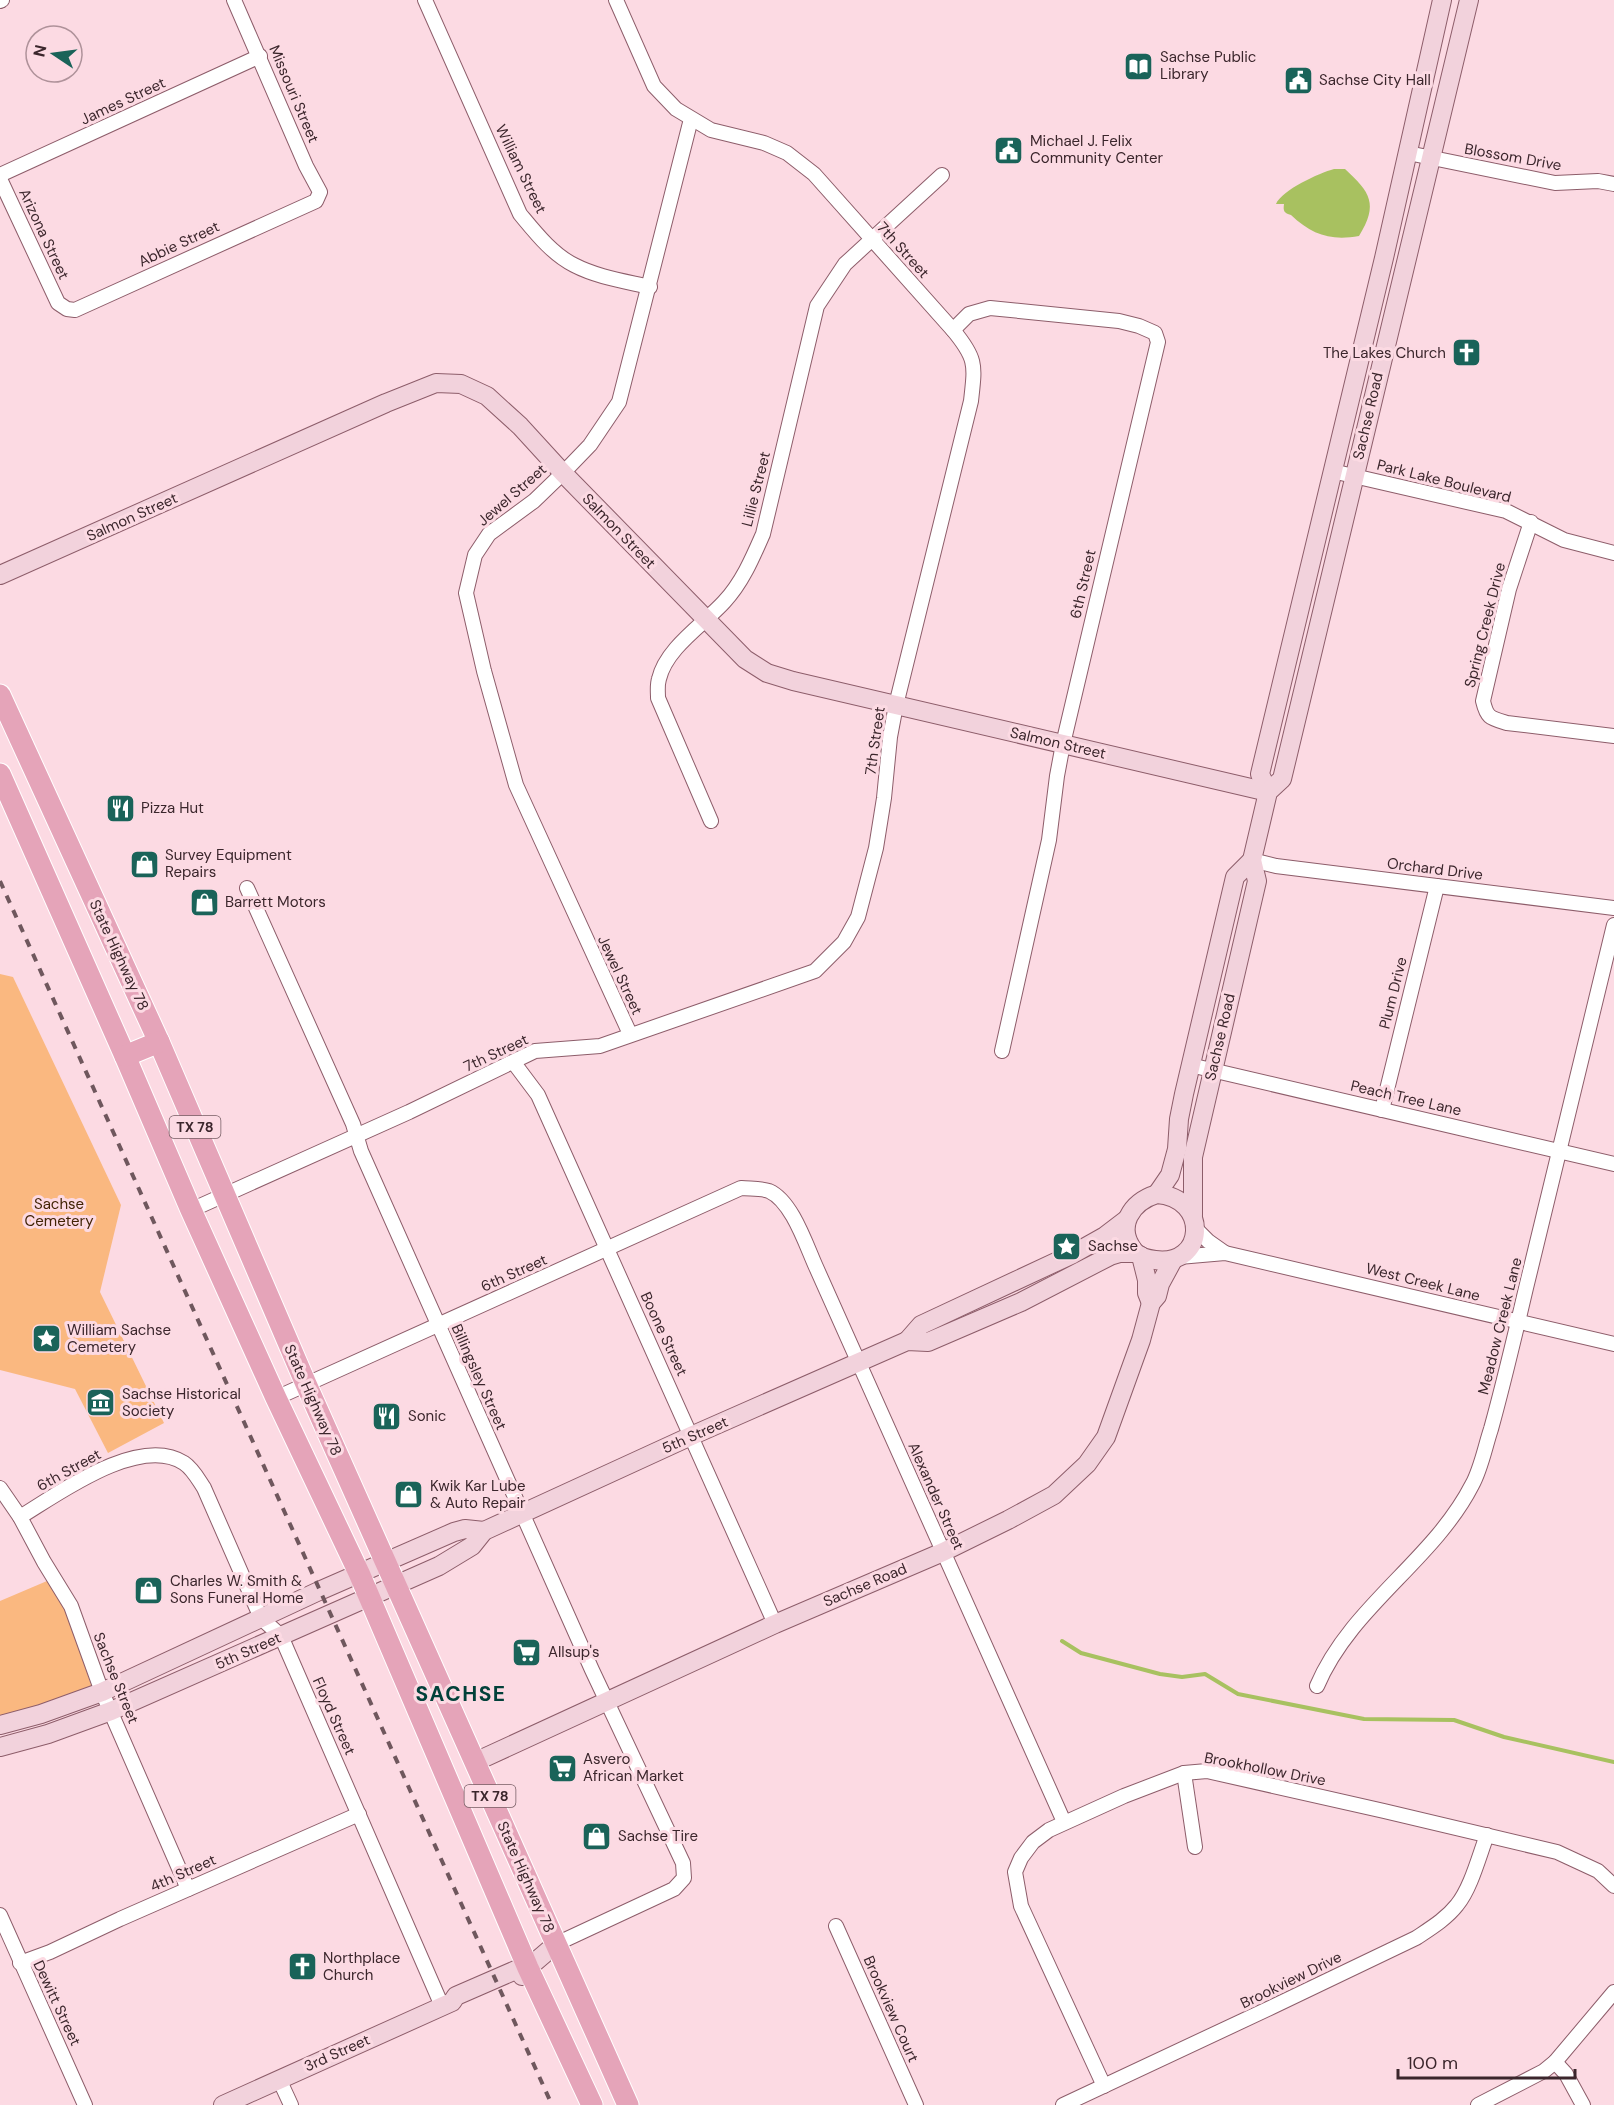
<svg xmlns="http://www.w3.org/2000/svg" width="1614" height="2105" font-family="'DM Sans',sans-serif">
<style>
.green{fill:#fab880}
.water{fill:#a8c160}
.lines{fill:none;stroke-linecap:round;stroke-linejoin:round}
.stream{stroke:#a8c160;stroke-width:4}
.street-casing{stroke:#8d5d6a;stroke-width:16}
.secondary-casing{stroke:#8d5d6a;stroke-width:20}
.primary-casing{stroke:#fff;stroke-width:23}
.street{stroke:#fff;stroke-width:14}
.secondary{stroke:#f2d2dc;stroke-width:18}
.primary{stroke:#e5a4b9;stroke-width:21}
.rail{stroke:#6f575d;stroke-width:4;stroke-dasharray:8 8;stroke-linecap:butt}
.labels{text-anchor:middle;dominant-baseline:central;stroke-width:6;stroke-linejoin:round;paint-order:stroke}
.shield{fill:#fcdae3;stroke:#755c63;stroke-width:1.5}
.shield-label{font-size:14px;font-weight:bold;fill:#3b262c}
.poi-label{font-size:15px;fill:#3b262c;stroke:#fcdae3;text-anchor:start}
.street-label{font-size:15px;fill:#3b262c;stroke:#fcdae3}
.park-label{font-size:15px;fill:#422405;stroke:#fcdae3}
.district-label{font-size:21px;font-weight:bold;letter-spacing:1.5px;fill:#02413a;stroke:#fcdae3}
</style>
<rect width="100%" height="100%" fill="#fcdae3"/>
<g class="green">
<path d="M0,974L13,977L121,1205L100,1292L164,1423L108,1453L75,1389L0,1370Z"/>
<path d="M47,1581L66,1607L92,1688L0,1719V1601Z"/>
</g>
<path class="water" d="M1334,169H1345C1370,192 1379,204 1359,236C1331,241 1312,235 1291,215C1284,213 1283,211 1284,204H1276C1282,190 1319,173 1334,169Z"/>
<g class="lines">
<path class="stream" d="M1062,1641L1081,1653L1160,1674L1182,1677L1205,1674L1238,1694L1364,1719L1454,1720L1504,1737L1614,1762"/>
<defs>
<g id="street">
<path d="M425,0L520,214C535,232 552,254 574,265C597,277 624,281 650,287"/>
<path d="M0,1L2,0"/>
<path d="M1408,153L1555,183L1598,181L1614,184"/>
<path d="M0,175L260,56"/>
<path d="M0,179L58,303L67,309L75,310L316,201L320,192L306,166L234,0"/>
<path d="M953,330L969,314L990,308L1119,321L1139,326L1155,333L1158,342L1063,744L1057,776L1049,840L1002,1051"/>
<path d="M1332,471L1506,511L1564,540L1614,553"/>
<path d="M1531,522L1509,589L1483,701C1487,718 1490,718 1507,723L1614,736"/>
<path d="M711,821L658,698C658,692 657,685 659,679C666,648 704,624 724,602C742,583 753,557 763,534L817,306L845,264L942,175"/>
<path d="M1252,860L1276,866L1614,908"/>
<path d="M247,888L353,1124L361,1151L592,1670L683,1863L684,1878L674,1889L556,1944"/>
<path d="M630,1034L516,785L484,671L466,593L475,555L489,534L534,501L563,473L590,445L619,402L691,119"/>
<path d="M514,1063L538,1095L775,1624"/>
<path d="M1190,1065L1614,1164"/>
<path d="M1382,1110L1437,886"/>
<path d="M191,1210L409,1112L535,1051L600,1046L815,971L844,942L858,917L876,848L884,798L890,737L896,705L971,401C975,365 977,359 953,330L814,174L787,153L764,143L711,130L676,109L654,86L616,0"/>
<path d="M1195,1228L1208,1241L1225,1253"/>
<path d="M1179,1257L1225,1253L1614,1344"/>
<path d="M276,1398L741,1188C750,1189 761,1188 769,1191C792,1201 806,1245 816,1267L1064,1822"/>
<path d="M0,1488L20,1517L44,1562L71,1606L102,1692L188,1889"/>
<path d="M20,1517C58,1494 139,1434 184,1463C193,1469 198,1479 204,1488L261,1618L281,1636L442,2006"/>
<path d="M1317,1686C1351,1606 1433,1561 1472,1485C1481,1469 1485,1447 1491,1429C1504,1382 1515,1335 1526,1288C1555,1167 1584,1046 1614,925"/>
<path d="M1184,1773L1195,1847"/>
<path d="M0,1915L85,2105"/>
<path d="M836,1926L916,2105"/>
<path d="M20,1963L50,1952L120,1919L359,1814"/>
<path d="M1555,2062L1566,2074L1583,2105"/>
<path d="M279,2079L291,2105"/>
<path d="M1104,2086L1021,1906L1015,1872L1021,1858L1033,1842L1049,1830L1124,1796L1184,1773L1207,1771L1384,1811L1557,1852L1598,1871L1614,1886"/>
<path d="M1063,2105L1272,2007L1416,1938C1431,1928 1446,1919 1457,1905C1471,1888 1479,1856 1487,1835"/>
<path d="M1478,2105L1544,2071L1555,2062L1614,1992"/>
</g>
<g id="secondary">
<path d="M0,575L386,403L436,383L461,384L487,396L520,426L563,473L745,659L767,673L793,681L1268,792"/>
<path d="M1268,792L1260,774L1384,258L1442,0"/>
<path d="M1157,1194L1170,1175L1177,1149L1179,1119L1184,1094L1235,877L1252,860"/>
<path d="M1157,1194C1210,1198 1206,1267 1155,1260C1147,1259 1139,1257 1134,1251C1115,1227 1131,1202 1157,1194Z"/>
<path d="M1193,1215V1157L1257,881L1252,860L1268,792L1282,779L1469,0"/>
<path d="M1141,1256L1147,1280V1293L1151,1303"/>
<path d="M907,1341L921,1325L1073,1254L1105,1236L1126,1220"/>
<path d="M0,1725L41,1714L102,1692L319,1591L454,1532L465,1529L484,1531"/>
<path d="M0,1747L48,1734L111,1711L439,1566L472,1546L484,1531L691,1436L907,1341L928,1342L1021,1302L1110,1256L1120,1253H1135"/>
<path d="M475,1762L775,1624L943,1552L1008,1520L1054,1495L1087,1464L1106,1437L1141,1340L1151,1303L1157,1296L1160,1284L1173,1260"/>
<path d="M522,1976L528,1968L556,1944"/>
<path d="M223,2105L452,2002L456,1996L518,1969L528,1968"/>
</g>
<g id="primary">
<path d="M0,695L159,1042L306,1384L628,2105"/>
<path d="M0,774L125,1056L191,1210L276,1398L359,1573L528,1968L592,2105"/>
<path d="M125,1056L159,1042"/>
</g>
</defs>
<use href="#street" class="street-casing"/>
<use href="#secondary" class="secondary-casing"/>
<use href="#primary" class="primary-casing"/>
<use href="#street" class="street"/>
<use href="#secondary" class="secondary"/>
<use href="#primary" class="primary"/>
<path class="rail" d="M0,881L552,2105"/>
</g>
<defs>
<symbol id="library-square" viewBox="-11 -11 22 22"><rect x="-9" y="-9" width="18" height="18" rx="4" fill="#1a6359" stroke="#fcdae3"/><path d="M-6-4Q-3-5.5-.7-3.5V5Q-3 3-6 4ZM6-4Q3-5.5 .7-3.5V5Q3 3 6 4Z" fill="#fff"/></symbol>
<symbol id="civic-square" viewBox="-11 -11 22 22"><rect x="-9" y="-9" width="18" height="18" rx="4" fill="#1a6359" stroke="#fcdae3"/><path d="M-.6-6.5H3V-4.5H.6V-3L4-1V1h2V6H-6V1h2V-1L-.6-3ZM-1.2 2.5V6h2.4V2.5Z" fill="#fff"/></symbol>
<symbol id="church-square" viewBox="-11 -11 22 22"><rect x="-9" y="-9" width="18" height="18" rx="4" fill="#1a6359" stroke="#fcdae3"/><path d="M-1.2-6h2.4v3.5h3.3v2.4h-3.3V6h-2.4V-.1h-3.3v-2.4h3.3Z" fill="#fff"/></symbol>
<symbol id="restaurant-square" viewBox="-11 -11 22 22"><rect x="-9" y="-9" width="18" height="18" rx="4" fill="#1a6359" stroke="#fcdae3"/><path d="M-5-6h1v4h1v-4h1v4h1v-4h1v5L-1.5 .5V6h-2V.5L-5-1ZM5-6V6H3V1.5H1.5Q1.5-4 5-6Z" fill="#fff"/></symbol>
<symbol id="shop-square" viewBox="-11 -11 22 22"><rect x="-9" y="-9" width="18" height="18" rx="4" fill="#1a6359" stroke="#fcdae3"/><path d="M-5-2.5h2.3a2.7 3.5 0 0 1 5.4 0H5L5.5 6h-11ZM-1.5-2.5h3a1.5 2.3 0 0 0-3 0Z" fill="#fff"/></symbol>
<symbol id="sight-square" viewBox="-11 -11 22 22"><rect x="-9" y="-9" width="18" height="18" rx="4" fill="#1a6359" stroke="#fcdae3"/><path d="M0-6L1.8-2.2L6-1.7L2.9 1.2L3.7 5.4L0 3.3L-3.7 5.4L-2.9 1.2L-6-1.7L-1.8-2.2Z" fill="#fff"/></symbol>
<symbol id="museum-square" viewBox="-11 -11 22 22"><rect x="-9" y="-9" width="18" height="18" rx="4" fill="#1a6359" stroke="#fcdae3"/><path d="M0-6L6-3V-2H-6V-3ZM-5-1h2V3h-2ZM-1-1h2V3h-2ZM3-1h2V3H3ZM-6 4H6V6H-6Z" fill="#fff"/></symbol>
<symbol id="supermarket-square" viewBox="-11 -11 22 22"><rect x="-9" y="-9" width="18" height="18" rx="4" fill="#1a6359" stroke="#fcdae3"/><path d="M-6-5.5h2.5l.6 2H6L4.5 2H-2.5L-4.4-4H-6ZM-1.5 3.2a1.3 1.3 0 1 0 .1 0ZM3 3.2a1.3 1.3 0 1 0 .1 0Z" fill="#fff"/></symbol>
</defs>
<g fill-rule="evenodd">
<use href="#library-square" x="1122" y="50" width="33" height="33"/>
<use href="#civic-square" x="1282" y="64" width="33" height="33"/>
<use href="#civic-square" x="992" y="134" width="33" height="33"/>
<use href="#church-square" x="1450" y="336" width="33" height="33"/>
<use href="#restaurant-square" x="104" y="792" width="33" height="33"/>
<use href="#shop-square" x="128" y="848" width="33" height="33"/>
<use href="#shop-square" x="188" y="886" width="33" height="33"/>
<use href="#sight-square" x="1050" y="1230" width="33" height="33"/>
<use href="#sight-square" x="30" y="1322" width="33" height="33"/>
<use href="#museum-square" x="84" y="1386" width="33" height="33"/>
<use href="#restaurant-square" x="370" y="1400" width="33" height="33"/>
<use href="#shop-square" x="392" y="1478" width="33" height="33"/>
<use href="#shop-square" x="132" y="1574" width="33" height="33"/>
<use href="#supermarket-square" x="510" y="1636" width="33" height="33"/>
<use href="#supermarket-square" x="546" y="1752" width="33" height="33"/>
<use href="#shop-square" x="580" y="1820" width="33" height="33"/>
<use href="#church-square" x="286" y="1950" width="33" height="33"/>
</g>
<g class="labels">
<g class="shield">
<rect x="169.5" y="1116" width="51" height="22" rx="4.5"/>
<rect x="464.5" y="1785" width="51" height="22" rx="4.5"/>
</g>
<g class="shield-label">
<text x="195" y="1127">TX 78</text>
<text x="490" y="1796">TX 78</text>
</g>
<g class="poi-label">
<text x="1160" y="57">Sachse Public<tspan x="1160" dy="17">Library</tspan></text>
<text x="1319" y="80">Sachse City Hall</text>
<text x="1030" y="141">Michael J. Felix<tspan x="1030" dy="17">Community Center</tspan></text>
<text x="1446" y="353" text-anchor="end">The Lakes Church</text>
<text x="141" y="808">Pizza Hut</text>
<text x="165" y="855">Survey Equipment<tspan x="165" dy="17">Repairs</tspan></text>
<text x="225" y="902">Barrett Motors</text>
<text x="1088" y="1246">Sachse</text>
<text x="67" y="1330">William Sachse<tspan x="67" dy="17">Cemetery</tspan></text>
<text x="122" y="1394">Sachse Historical<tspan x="122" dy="17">Society</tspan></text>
<text x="408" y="1416">Sonic</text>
<text x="430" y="1486">Kwik Kar Lube<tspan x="430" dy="17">&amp; Auto Repair</tspan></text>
<text x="170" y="1581">Charles W. Smith &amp;<tspan x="170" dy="17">Sons Funeral Home</tspan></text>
<text x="548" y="1652">Allsup's</text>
<text x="583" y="1759">Asvero<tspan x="583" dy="17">African Market</tspan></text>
<text x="618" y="1836">Sachse Tire</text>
<text x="323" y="1958">Northplace<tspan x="323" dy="17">Church</tspan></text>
</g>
<g class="street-label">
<text transform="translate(294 94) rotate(67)">Missouri Street</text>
<text transform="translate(123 101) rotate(-25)">James Street</text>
<text transform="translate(1513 157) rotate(10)">Blossom Drive</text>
<text transform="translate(521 169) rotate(64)">William Street</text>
<text transform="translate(44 234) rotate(65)">Arizona Street</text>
<text transform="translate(179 244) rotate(-25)">Abbie Street</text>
<text transform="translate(903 250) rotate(48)">7th Street</text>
<text transform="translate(1368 416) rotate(-77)">Sachse Road</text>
<text transform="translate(1444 481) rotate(14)">Park Lake Boulevard</text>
<text transform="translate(756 489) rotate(-76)">Lillie Street</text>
<text transform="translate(512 495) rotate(-41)">Jewel Street</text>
<text transform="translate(132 517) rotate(-24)">Salmon Street</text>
<text transform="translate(619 531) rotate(46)">Salmon Street</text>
<text transform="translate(1083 584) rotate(-77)">6th Street</text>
<text transform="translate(1485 625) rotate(-76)">Spring Creek Drive</text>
<text transform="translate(875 741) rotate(-82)">7th Street</text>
<text transform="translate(1058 743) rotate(13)">Salmon Street</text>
<text transform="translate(1435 869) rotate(7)">Orchard Drive</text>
<text transform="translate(119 955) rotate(65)">State Highway 78</text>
<text transform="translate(620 975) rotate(65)">Jewel Street</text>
<text transform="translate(1393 993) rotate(-76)">Plum Drive</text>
<text transform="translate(1220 1037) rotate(-77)">Sachse Road</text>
<text transform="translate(496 1053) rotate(-25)">7th Street</text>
<text transform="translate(1406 1098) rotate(13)">Peach Tree Lane</text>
<text transform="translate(514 1273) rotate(-24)">6th Street</text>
<text transform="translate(1423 1282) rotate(14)">West Creek Lane</text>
<text transform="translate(1500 1326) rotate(-76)">Meadow Creek Lane</text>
<text transform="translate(664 1334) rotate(65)">Boone Street</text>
<text transform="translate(479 1377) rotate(66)">Billingsley Street</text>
<text transform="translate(313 1400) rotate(66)">State Highway 78</text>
<text transform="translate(695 1435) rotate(-24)">5th Street</text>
<text transform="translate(69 1470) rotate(-29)">6th Street</text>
<text transform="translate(936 1496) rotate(66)">Alexander Street</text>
<text transform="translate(865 1585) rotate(-23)">Sachse Road</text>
<text transform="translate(248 1651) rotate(-24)">5th Street</text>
<text transform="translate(116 1678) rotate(68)">Sachse Street</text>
<text transform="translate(334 1716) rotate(66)">Floyd Street</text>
<text transform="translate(1265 1769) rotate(11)">Brookhollow Drive</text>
<text transform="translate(183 1873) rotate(-24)">4th Street</text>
<text transform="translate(526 1877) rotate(66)">State Highway 78</text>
<text transform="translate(1291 1980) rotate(-26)">Brookview Drive</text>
<text transform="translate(57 2003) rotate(65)">Dewitt Street</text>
<text transform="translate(891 2009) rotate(66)">Brookview Court</text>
<text transform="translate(337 2053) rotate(-24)">3rd Street</text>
</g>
<g class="park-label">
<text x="59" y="1204">Sachse<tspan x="59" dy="17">Cemetery</tspan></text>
</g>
<g class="district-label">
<text x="461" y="1694">SACHSE</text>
</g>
</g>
<g transform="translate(54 54) rotate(283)"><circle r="28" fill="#fcdae3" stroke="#af929a" stroke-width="1.5"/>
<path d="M0-4.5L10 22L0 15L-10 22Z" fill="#1a6359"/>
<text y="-9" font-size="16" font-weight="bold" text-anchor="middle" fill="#3b262c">N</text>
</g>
<path d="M1398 2069v9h177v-9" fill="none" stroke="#3b262c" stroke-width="3"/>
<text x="1407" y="2069" font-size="18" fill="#3b262c" stroke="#fcdae3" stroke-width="4.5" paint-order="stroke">100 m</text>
</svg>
